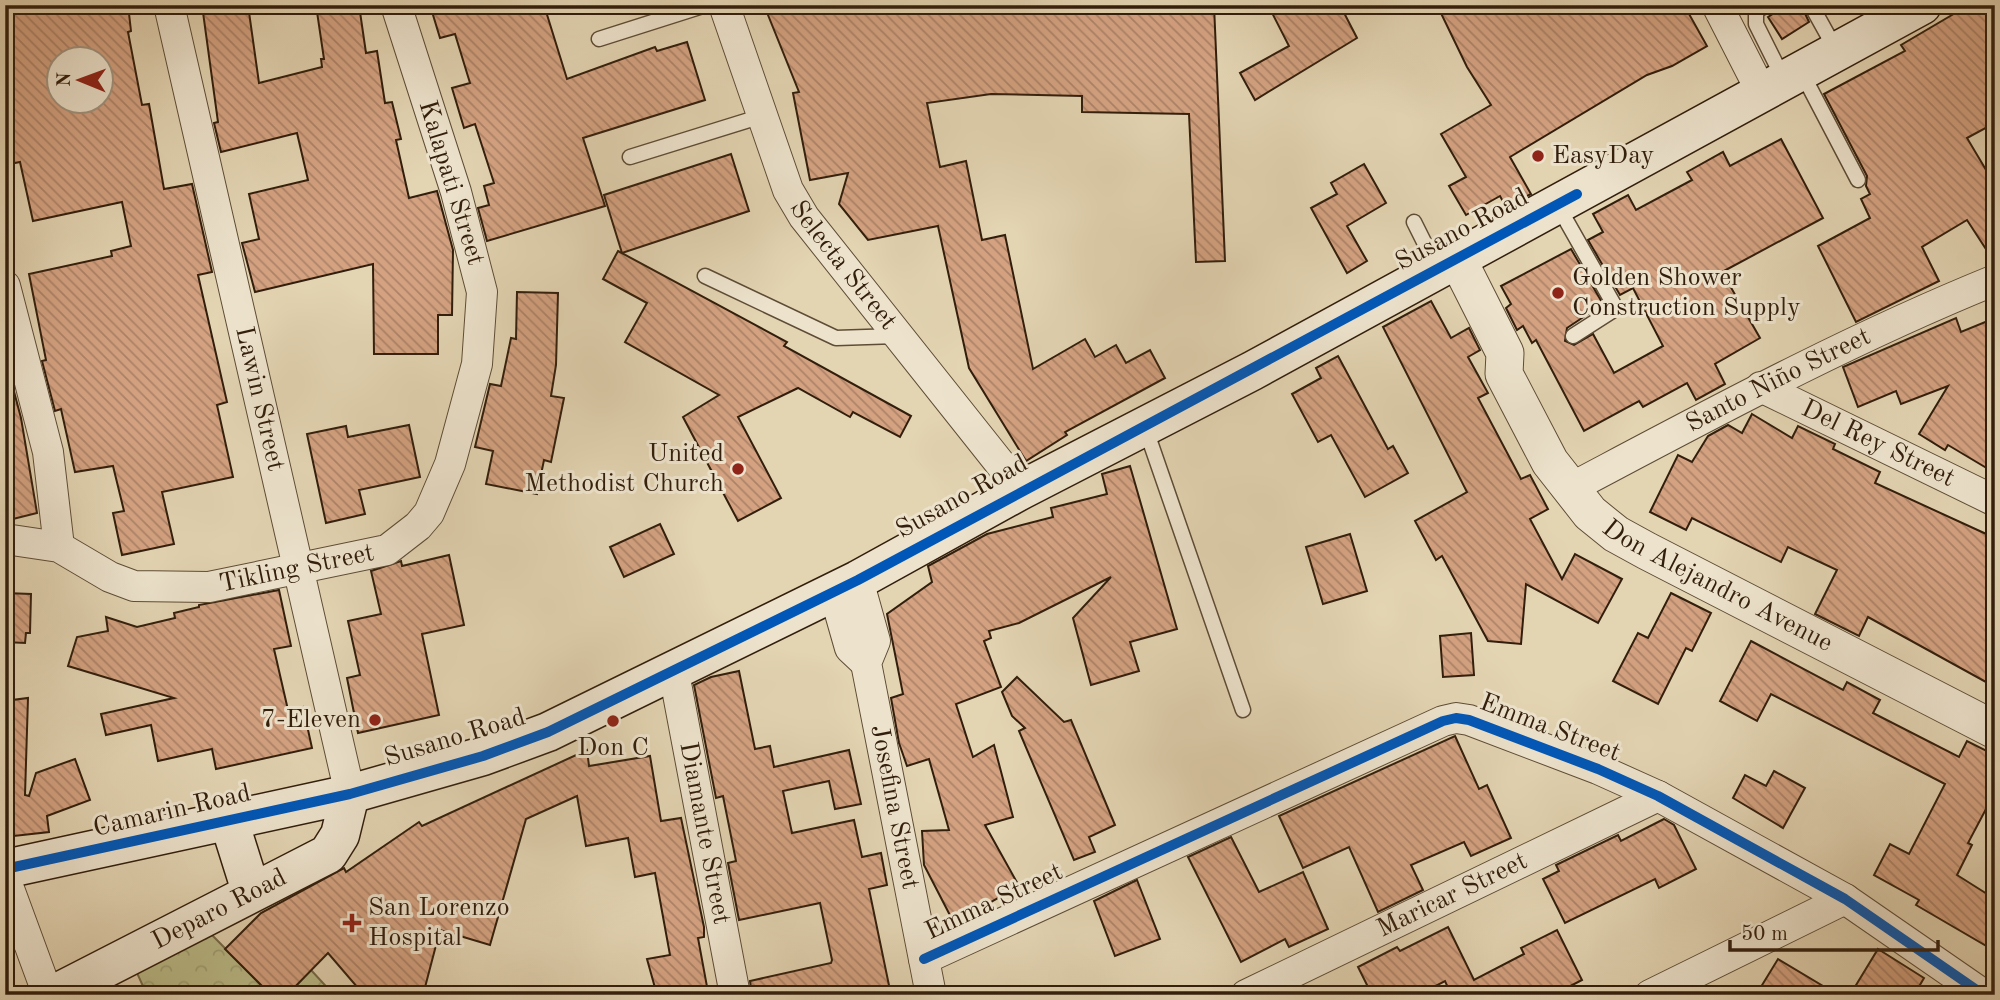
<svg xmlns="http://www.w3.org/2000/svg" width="2000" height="1000" font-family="'Old Standard TT',serif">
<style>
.forest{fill:url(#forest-crowns);stroke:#766c4a;stroke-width:2}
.building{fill:url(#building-back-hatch);stroke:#321e0c;stroke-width:2;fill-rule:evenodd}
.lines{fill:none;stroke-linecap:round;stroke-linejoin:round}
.service-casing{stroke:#5e4c36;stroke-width:17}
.minor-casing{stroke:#5e4c36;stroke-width:32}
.tertiary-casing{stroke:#5e4c36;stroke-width:39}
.secondary-casing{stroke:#321e0c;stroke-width:41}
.service{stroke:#ede3cd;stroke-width:14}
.minor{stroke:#ede3cd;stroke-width:30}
.tertiary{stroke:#ede3cd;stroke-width:37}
.secondary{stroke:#ede3cd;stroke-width:38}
.cycleway-casing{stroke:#ede3cd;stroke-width:15}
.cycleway{stroke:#0057b8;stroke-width:10}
.poi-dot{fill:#8f2418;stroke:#ede3cd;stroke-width:2.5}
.labels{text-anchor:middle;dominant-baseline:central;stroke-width:6;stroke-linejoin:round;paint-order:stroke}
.poi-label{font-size:26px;fill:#321e0c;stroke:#ede3cd;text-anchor:start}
.street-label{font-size:26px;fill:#321e0c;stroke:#ede3cd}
</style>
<defs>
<pattern id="forest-crowns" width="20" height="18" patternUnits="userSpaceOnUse" patternTransform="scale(1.75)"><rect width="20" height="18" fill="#babb88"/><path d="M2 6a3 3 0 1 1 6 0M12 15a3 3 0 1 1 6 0" fill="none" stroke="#a0a074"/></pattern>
<pattern id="building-back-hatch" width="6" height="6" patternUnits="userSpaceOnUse" patternTransform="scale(1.75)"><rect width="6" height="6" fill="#d4a281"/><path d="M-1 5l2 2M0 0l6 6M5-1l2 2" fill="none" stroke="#ad8368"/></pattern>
</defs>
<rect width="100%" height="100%" fill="#e3d4b2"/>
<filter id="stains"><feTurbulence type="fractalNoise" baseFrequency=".00286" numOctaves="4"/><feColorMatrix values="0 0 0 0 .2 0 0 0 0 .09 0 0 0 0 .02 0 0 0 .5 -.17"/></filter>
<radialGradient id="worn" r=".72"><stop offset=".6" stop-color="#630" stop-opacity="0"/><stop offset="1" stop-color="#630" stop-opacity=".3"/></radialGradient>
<g class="forest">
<path d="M210,933L271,995H147L137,973Z"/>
<path d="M311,970L334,995H287Z"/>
</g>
<g class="building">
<path d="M66,5H128L131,31L128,32L142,105L149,104L164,189L192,184L212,272L198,275L227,402L217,405L233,477L162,492L174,544L122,555L113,513L124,511L113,466L75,472L61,409L55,411L42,361L46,360L29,274L112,256L111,251L131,246L122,202L33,221L20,162L5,165V14ZM56,60H102V102H60Z"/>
<path d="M202,5H248L259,83L322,67L321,59H324L316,5H359L366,53L377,51L385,103L392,102L401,139L396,140L409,198L437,191L453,250L452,315H438V354H374L373,264L255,292L242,243L259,239L249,194L308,180L297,133L221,152L214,123L218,122Z"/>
<path d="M430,5H544L567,79L655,47L657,51L687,42L705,100L583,138L605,206L487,241L478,208L489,205L484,186L494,183L475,124L464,128L452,88L470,83L455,34L440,38Z"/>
<path d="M764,5H1214L1225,261L1196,262L1189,114L1082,112V96L991,94L927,103L940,167L966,161L982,240L1005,235L1033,369L1085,339L1095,357L1116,345L1126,363L1150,350L1165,378L1065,432L1067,435L1026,461L969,368L938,226L868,240L839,204L848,173L810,180L793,93L799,92Z"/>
<path d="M1268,5H1340L1357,38L1255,100L1240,73L1289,46Z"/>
<path d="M1437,5H1684L1707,46L1672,66L1647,75L1510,157L1531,194L1506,207L1500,196L1466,215L1449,186L1466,177L1441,134L1491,105L1467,67Z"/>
<path d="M1787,5H1801L1809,22L1782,39L1768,17Z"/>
<path d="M1969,5H1995V123L1967,138L1995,185V263L1967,220L1922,247L1939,281L1856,322L1818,246L1870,218L1861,199L1870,194L1866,186L1867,176L1824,94L1905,51L1901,45Z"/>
<path d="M1781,139L1823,218L1722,272L1760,338L1715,364L1725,384L1696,400L1687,383L1643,407L1639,401L1584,431L1536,340L1532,343L1523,326L1517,330L1506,308L1511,304L1501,286L1571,249L1603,304L1567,328L1565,341L1574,345L1593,334L1614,373L1663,346L1633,288L1620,295L1588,240L1603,232L1593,214L1628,195L1636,210L1692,180L1687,172L1723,152L1730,166Z"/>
<path d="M731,154L749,211L622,253L604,195Z"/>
<path d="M1364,164L1386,203L1347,226L1367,261L1347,273L1311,208L1337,194L1331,183Z"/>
<path d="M618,251L787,342L784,346L911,416L900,437L853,412L850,417L798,388L738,417L781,498L738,521L683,417L719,395L625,342L647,303L603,279Z"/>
<path d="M517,292L558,293L556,365L551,396L564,398L551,462L544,460L537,494L486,484L493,451L475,447L490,384L501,386L511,338L516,339Z"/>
<path d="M1431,301L1451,338L1469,328L1480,350L1468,357L1488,393L1478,398L1521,479L1530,475L1548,509L1530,519L1562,579L1575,554L1622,579L1598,623L1526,584L1521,644L1488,641L1442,556L1436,560L1415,521L1467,492L1383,327Z"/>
<path d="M1956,318L1961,332L1995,318V473L1948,445L1945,450L1919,434L1948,386L1901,404L1896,391L1858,407L1843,367Z"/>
<path d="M1338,356L1388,449L1393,446L1408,473L1365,497L1331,435L1318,442L1292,394L1321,378L1316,368Z"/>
<path d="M8,369L21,418L37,513L5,521V370Z"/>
<path d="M1752,414L1792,438L1798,426L1835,444L1833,449L1880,472L1875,483L1995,538V687L1868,617L1859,636L1815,614L1837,570L1788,547L1781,562L1692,518L1686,530L1650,512L1678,455L1692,462L1708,436L1728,425L1742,433Z"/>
<path d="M409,425L420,477L359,490L365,514L326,523L307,434L346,426L348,437Z"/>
<path d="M1130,466L1177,629L1130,642L1139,671L1091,685L1073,618L1111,577L1019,623L989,631L991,638L984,641L1001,687L956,704L973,757L994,745L1013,817L985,825L1019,886L954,923L924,865L922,831L949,830L929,759L907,766L899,743L891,698L903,694L887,614L932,582L928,566L987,534L1053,517L1051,508L1107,494L1102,474Z"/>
<path d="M660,524L674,554L624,577L610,547Z"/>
<path d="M1350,534L1367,591L1323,604L1306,547Z"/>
<path d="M449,555L464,625L422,634L439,715L358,733L347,678L360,675L348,621L381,614L371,571L401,561L402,566Z"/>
<path d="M279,590L291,646L274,649L288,710L303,707L312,748L216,769L212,749L158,761L151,725L106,735L101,714L174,698L68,666L77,637L108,631L106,617L137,627L175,618L174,613L199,607V605Z"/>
<path d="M5,593L31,594L30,633H26L25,643L5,642Z"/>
<path d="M1671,593L1711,613L1692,651L1686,648L1658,704L1613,681L1638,633L1648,638Z"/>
<path d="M1471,633L1474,675L1443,677L1440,636Z"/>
<path d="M1751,641L1843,690L1847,682L1880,700L1873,713L1959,757L1967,741L1995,755V792L1968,843L1972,845L1957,875L1995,899V951L1916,905L1919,900L1874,875L1890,844L1909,854L1945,784L1771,694L1757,721L1720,701Z"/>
<path d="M739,671L755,749L770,746L774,767L849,750L861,804L835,809L829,781L783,791L792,833L854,820L862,857L881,853L887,885L869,889L891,995H752L750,981L831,963L832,960L820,903L739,920L728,863L736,861L723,796L716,798L694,685L711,677Z"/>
<path d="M1017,677L1064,722L1071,720L1115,825L1089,837L1095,852L1074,860L1019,731L1025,728L1012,716L1002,692Z"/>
<path d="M28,698L25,795L29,796L36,773L75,759L90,800L47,816L49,832L5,837V701Z"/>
<path d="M1455,736L1479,789L1487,785L1511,838L1471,856L1464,842L1411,865L1423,890L1378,912L1349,847L1303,868L1279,816Z"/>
<path d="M587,750L589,766L650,756L661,821L681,818L704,927V937L698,938L708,992L657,995L647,959L670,955L655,873L635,877L628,838L586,846L577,796L526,819L490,945L440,930L423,995H364L328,953L287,995H271L225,949L261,913L344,868L346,872L419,822L422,826Z"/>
<path d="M1774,771L1805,788L1783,828L1733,798L1745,775L1766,786Z"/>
<path d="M1664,819L1674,825L1696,869L1659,888L1655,879L1565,923L1543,879L1559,871L1556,865L1618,835L1621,841Z"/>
<path d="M1231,837L1259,892L1303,872L1328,929L1289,947L1285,939L1241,962L1188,857Z"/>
<path d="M1137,880L1160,939L1115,956L1094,901Z"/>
<path d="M1448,927L1474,980L1524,954L1521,948L1557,930L1582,980L1553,995H1445L1450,992L1445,981L1418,995H1372L1358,967L1397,947L1400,951Z"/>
<path d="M1878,949L1924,978L1914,995H1850Z"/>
<path d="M1778,959L1838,995H1756Z"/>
</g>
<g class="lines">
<defs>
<g id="service">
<path d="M1765,5L1756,12V24L1784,80"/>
<path d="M1811,5L1836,50"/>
<path d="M599,39L706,5"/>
<path d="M1802,73L1858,180"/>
<path d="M630,157L762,116"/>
<path d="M1558,206L1613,303L1612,311L1573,336"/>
<path d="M1414,222L1437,268"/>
<path d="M705,276L836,338L897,336"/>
<path d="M1145,427L1243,710"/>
<path d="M5,944L28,940"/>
</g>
<g id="minor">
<path id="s1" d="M169,5L350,794"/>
<path id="s2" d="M724,5L788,190L804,217L1021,490"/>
<path d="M1717,5L1762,93"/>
<path d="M5,286L48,452L59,547"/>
<path id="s3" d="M1761,387L1995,501"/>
<path id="s4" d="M1569,489C1709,415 1847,340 1995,280"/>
<path id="s5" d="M5,539L59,547L110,577L134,586L209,587L387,550L418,526L429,513L450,464L477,364L482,292L456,192L396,5"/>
<path id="s6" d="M858,580L875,641L866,663L931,995"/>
<path d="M834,592L850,648L866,663"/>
<path id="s7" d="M674,673L735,995"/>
<path d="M5,878L48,995"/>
<path d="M924,959L1443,721L1456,718L1469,720L1598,769L1658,796L1845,899L1984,995"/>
<path id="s8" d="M1246,995L1658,796"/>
<path d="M1650,995L1845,899"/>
</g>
<g id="tertiary">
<path id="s9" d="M1457,258L1505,353L1504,374L1550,462L1590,513L1616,534L1647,551L1995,730"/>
</g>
<g id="secondary">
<path d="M229,821L251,891"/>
<path d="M5,869L350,794L483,756L548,732L858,580L1021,490L1252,371L1922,5"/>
<path id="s10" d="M53,995L328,854L340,835L350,794"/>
</g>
</defs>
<use href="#service" class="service-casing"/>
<use href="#minor" class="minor-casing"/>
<use href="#tertiary" class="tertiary-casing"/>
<use href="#secondary" class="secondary-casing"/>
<use href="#service" class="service"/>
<use href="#minor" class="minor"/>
<use href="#tertiary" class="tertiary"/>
<use href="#secondary" class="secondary"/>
<defs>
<g id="cycleway">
<path d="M5,869L350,794L483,756L548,732L858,580L1577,194"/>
<path d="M924,959L1443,721L1456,718L1469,720L1598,769L1658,796L1845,899L1984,995"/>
</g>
</defs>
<use href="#cycleway" class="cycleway-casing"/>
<use href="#cycleway" class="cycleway"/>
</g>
<g class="poi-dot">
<circle cx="1538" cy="156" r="7"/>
<circle cx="1558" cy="293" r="7"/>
<circle cx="738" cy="469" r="7"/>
<circle cx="375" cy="720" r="7"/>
<circle cx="613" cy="721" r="7"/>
<path d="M348.5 912.5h7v7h7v7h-7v7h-7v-7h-7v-7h7z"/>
</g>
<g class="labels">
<g class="poi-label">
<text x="1552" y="156">EasyDay</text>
<text x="1572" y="278">Golden Shower<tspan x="1572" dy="30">Construction Supply</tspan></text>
<text x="724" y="454" text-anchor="end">United<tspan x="724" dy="30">Methodist Church</tspan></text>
<text x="361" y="720" text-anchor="end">7-Eleven</text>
<text x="613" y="748" text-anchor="middle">Don C</text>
<text x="368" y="908">San Lorenzo<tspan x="368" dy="30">Hospital</tspan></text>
</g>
<g class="street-label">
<text transform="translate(451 183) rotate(73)">Kalapati Street</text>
<text transform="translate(1462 230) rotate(-28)">Susano Road</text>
<text stroke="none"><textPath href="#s2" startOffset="289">Selecta Street</textPath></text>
<text stroke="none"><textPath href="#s4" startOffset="236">Santo Niño Street</textPath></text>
<text stroke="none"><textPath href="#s1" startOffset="404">Lawin Street</textPath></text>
<text stroke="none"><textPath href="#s3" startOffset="130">Del Rey Street</textPath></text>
<text transform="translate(962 497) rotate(-29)">Susano Road</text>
<text stroke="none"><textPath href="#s5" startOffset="304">Tikling Street</textPath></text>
<text stroke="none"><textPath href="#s9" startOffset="439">Don Alejandro Avenue</textPath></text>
<text transform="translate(1550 728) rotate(21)">Emma Street</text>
<text transform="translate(455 738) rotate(-17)">Susano Road</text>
<text stroke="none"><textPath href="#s6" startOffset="234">Josefina Street</textPath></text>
<text transform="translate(172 811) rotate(-13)">Camarin Road</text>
<text stroke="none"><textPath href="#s7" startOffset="163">Diamante Street</textPath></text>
<text stroke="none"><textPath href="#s8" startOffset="229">Maricar Street</textPath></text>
<text transform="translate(994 902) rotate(-25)">Emma Street</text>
<text stroke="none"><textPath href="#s10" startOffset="187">Deparo Road</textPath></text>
</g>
</g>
<rect width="2000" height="1000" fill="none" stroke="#e3d4b2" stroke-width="28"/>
<rect x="7" y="7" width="1986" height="986" fill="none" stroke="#321e0c" stroke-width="3.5"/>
<rect x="14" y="14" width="1972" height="972" fill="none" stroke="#321e0c" stroke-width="2"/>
<g transform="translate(80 80) rotate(271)"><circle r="33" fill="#ede3cd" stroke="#a29480" stroke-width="2"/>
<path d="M0-5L12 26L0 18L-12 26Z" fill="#8f2418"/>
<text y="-10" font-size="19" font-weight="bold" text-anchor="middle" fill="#321e0c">N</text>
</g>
<path d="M1730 940v10h208v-10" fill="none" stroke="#321e0c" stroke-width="3.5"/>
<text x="1741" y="940" font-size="21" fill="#321e0c" stroke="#ede3cd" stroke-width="5" paint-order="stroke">50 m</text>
<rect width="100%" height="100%" filter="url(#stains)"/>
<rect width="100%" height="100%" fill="url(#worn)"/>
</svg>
